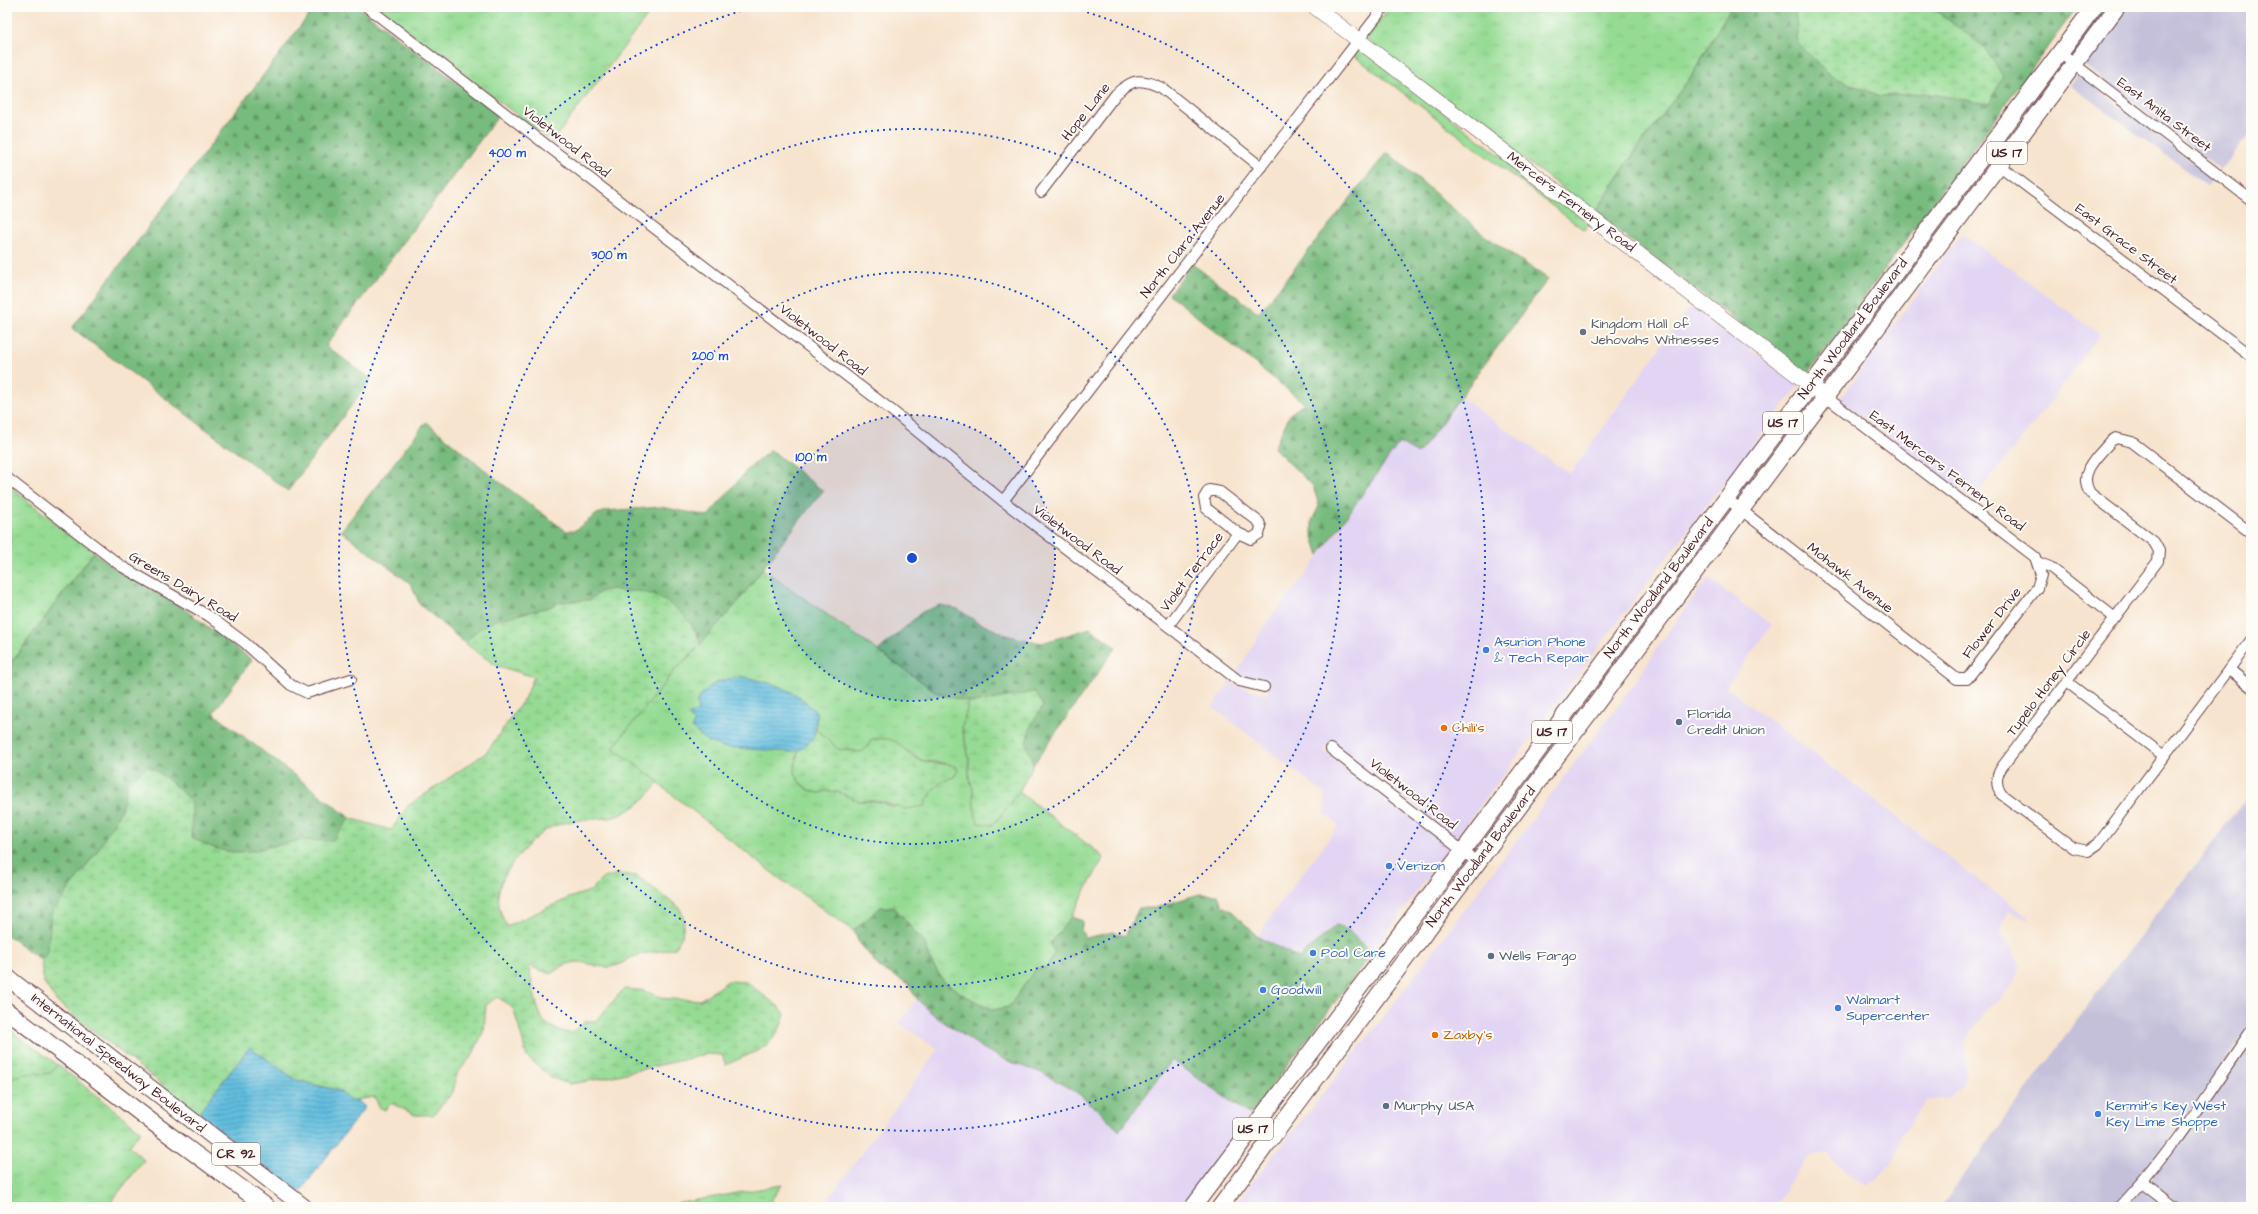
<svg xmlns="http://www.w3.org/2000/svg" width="2258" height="1214" font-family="'Architects Daughter',sans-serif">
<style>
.built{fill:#e2d4f3}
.industrial{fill:#c5c0da}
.grass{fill:url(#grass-tufts);stroke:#707d60;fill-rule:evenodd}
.forest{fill:url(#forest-firs);stroke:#616d54}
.wetland{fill:url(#wetland-marsh);stroke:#707d60}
.water{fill:url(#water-rules);stroke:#556e84}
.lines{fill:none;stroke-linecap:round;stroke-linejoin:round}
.street-casing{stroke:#643d43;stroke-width:12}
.secondary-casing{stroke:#643d43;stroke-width:16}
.primary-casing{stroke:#643d43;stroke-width:18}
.street{stroke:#fff;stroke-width:10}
.secondary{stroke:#fff;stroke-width:15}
.primary{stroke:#fff;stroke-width:16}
.ring{fill:none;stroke:#1d4ed8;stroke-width:2;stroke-dasharray:2 4}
.worship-dot{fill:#6b7280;stroke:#fdfcf7;stroke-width:1.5}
.shop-dot{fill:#3f7fe0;stroke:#fdfcf7;stroke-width:1.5}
.service-dot{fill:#5c6f8a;stroke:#fdfcf7;stroke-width:1.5}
.food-dot{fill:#e8710a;stroke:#fdfcf7;stroke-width:1.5}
.labels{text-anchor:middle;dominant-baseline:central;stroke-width:4;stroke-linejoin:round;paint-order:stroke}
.shield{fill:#fdfcf7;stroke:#806168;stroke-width:1}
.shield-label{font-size:13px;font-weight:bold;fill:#4a1f2b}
.street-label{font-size:14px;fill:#4a1f2b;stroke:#fdfcf7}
.worship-label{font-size:14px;fill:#5b616d;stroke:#fdfcf7;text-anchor:start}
.shop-label{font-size:14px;fill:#366cbe;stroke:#fdfcf7;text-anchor:start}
.service-label{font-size:14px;fill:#4e5e75;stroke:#fdfcf7;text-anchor:start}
.food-label{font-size:14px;fill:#c56008;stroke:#fdfcf7;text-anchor:start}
.centre{fill:#1d4ed8;stroke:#fdfcf7;stroke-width:2}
.ring-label{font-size:12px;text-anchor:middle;font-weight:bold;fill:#1d4ed8;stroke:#fdfcf7;stroke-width:4;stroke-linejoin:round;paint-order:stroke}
</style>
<defs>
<pattern id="grass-tufts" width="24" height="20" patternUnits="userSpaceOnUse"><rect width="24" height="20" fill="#96db94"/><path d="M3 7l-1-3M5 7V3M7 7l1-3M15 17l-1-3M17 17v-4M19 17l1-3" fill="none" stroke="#83bc80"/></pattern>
<pattern id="forest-firs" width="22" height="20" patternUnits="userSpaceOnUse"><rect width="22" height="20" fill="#78bb7e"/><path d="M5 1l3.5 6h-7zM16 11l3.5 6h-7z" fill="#649767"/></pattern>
<pattern id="wetland-marsh" width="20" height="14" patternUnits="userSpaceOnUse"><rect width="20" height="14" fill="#96db94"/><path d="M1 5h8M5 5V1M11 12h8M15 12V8" fill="none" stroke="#83bc80"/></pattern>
<pattern id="water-rules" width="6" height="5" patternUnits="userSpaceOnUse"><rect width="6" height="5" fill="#60bdde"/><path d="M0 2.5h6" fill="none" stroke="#5199b4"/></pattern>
</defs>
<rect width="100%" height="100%" fill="#fdfcf7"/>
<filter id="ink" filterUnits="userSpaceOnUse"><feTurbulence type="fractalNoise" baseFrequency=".025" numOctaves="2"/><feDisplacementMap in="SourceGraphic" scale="8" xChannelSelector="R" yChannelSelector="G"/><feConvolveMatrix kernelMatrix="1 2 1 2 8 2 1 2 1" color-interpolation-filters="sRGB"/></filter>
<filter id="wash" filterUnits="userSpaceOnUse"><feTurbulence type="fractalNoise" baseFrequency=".012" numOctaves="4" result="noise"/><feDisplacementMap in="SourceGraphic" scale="16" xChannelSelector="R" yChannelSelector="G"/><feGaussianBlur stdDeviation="0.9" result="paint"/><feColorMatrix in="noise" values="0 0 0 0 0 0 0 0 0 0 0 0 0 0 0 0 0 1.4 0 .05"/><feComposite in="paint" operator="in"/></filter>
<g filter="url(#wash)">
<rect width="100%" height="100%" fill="#f7e4ce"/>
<g class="built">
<path d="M1962,233L2099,334L2056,395L1972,500L1839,400Z"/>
<path d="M1690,306L1800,384L1621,617L1456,838L1330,742L1324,751L1450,847L1372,953L1348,930L1324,934L1299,958L1258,937L1281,901L1339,826L1324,814L1325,794L1213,707L1230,681L1238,686L1267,694L1270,683L1242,676L1237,672L1268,620L1306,575L1399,443L1418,453L1460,397L1570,474Z"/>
<path d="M1708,578L1772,625L1726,687L2029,918L2028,920L2008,910L2002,922L2001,931L2020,965L2015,980L2001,999L1988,1007L1965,1041L1967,1071L1964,1083L1948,1098L1926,1101L1900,1137L1898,1150L1891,1163L1877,1179L1867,1185L1853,1178L1828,1154L1808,1157L1773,1207H1233L1383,1018L1635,683L1663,639Z"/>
<path d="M917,999L935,1016L951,1025L1076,1092L1101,1112L1119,1131L1172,1060L1250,1115L1181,1207H822L938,1050L900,1023Z"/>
</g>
<g class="industrial">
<path d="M2127,7H2251V132L2221,170L2084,65Z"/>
<path d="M2078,74L2214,178L2207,186L2070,85Z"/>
<path d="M2251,792V1023L2184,1121L2139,1180L2113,1207H1941L2107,979Z"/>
<path d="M2251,1040V1207H2182L2149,1182L2192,1126Z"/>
<path d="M2142,1190L2164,1207H2126Z"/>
</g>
<g class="grass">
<path d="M376,7H654L552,142Z"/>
<path d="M1390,7H1731L1692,75L1632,156L1595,213L1366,39Z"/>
<path d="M1359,48L1589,223L1584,230L1353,55Z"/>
<path d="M7,485L94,552L7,668Z"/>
<path d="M761,568L939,694L969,702L962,728L969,758V778L973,789L974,808L993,825L1019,792L1104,857L1071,917L1050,944L1055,953L1047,967L1035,970L1009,1007L994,1010L967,997L944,982L931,962L925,944L894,907L854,929L855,932L775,875L613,748L675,670L696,650L709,632L737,603ZM743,677C772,683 798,689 817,714L816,729L838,749L862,752L868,746L906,750L923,761L945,763L954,777L944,780L931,790L893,807L877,801H859L838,792L826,791L819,793L809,790L799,782L795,771L798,750L790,752L705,740L692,728L698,711L697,701C712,681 719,680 743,677Z"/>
<path d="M58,1065L141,1131L129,1146L144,1160L107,1207H7V1084C21,1069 32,1075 50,1073Z"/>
<path d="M782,1185L766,1207H673L675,1204Z"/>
</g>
<g class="forest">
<path d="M315,7H358L499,115L326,346L371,379L288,491L72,328Z"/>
<path d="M1731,7H1795L1799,43L1831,76L1880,96L1926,93L1989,104L1954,24L1931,7H2077L1807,375L1595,213L1632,156L1692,75Z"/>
<path d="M1387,152L1484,235L1548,279L1418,454L1399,443L1319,555L1312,534V521L1319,506L1313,486L1274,448L1290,414L1304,403L1169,294L1192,264L1259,313Z"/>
<path d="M426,422L501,483L566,531H574L597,514L605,511L661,507L708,516L749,468L771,450L823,491C794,527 766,564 738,602C726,617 711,630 700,645L698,635L642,592L625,593L613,589L601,591L590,600L560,602L550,607L520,614L479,629L465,643L420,605L411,584L341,531Z"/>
<path d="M94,552L118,571L183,608L252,660L213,713L350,818L332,841C319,841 304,839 292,842C248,851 233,861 191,837V824L128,782L121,810L98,850L51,914L48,951L41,960L7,935V668Z"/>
<path d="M940,605L958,609L977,622L1009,636L1042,643L1090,628L1116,647L1033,765L1026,741L1032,723L1043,706L1035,692L974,703L939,694L878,651L922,612Z"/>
<path d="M1199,894L1218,895L1222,906L1233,912L1258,937L1299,958L1336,925L1348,930L1372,953L1250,1115L1172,1060L1119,1131L1101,1112L1076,1092L1042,1073L1006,1060L984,1049L935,1016L917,999L907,983L879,967L858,941L854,930L881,907H894L925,944L931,962L944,982L967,997L993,1010L1009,1007L1035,970L1047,967L1055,953L1050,944L1071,917L1083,921L1081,930L1085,938L1113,932L1125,936L1139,908H1155Z"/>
</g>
<g class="wetland">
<path d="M1795,7H1931L1983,46L2003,76L1989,104L1926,93L1880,96L1831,76L1798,43Z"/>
<path d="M613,589C626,593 632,590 643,592C668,598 696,620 700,645L675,670L613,748L659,782C649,796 626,817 608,818C588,820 565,819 546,830C531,840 505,868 500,886C496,899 500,915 507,926L569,898L590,891L603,878L618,874L637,876L680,908L684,921L682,936L675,948C662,952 647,952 635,956C629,958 624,963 618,965C590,974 583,948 551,974L529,966C531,979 536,1009 543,1020C549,1028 562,1032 571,1033L586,1021H595L624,989L640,990L668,999L700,1000L728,981L746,982L779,1007L785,1014C775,1050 756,1050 726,1065L722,1055L708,1054L600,1079L569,1084L552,1078L527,1057L514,1010L507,1003L497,997L486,1005L484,1030L473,1054L457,1074L453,1092L433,1115H415L391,1103L385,1110L379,1107L375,1097L350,1101L340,1091L296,1080L250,1047L198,1113L57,1002L43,981L41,960L48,951L51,914L98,850L121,810L128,782L148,766C166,776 179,788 192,804L191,837C233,861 248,851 292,842C304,839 319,841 332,841L350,818L391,830L408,806L487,752L524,699L534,677L495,665L465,643L479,629L497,620L550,607L560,602L590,600L601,591Z"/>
<path d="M1035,692L1043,706L1032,723L1026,741L1033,765L1019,792L993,825L978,823L974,808L973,789L969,778V758L962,727L969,702L974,703Z"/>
<path d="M816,729L838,749L862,752L868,746L872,739C907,735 899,755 924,761C935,764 945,763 956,766L958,770L954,777C937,782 932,789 925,806L906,809L877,801H859L838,792L826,791L819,793L809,790L799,782L795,771L798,750L802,749L816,731Z"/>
<path d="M7,1028L58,1065L51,1073C32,1075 21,1069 7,1084Z"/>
</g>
<g class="water">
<path d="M743,677C772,683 798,689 817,714L814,737L802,749L790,752L722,747L705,740L692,728L694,722L688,715L698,711L697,701C712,681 719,680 743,677Z"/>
<path d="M250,1047L296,1080L340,1091L350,1101L357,1100L365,1107L299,1193L198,1113Z"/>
</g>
</g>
<g filter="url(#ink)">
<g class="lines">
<defs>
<g id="street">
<path d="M367,7L891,410L1003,501L1168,626L1239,681L1264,687"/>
<path d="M2060,53L2251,200"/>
<path d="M1984,154L2251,356"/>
<path d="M1041,192L1116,94C1133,78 1142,78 1162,88L1261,167"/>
<path d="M7,478L121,566L209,616L245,643L291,685L307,693L351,679"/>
<path d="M1726,498L1957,679H1967L2037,588L2041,575L2035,557L1826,397"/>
<path d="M1003,501L1384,7"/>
<path d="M2251,533L2132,442L2116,438L2111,441C2098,456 2077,473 2090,493L2154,542L2159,551L2158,561L2002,767C1996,776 1995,784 2001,794L2074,848L2088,851L2098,844L2251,640"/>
<path d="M2037,562L2050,567L2115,618"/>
<path d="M1168,626L1238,533L1251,539L1259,534L1261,527L1259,522L1220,492L1209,490L1204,498L1206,508L1238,533"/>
<path d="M2229,669L2251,687"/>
<path d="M2067,682L2164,756"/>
<path d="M1331,749L1477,862"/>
<path d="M2142,1183L2173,1207"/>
<path d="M2120,1207C2170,1154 2209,1091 2251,1031"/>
</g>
<path id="secondary" d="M1315,7L1826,397"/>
<g id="primary">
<path d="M7,977L304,1207"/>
<path d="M7,1011L156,1125L267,1207"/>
<path d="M1193,1207L1463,851L2094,7"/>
<path d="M1220,1207L2117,7"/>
</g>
</defs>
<use href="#street" class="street-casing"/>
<use href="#secondary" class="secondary-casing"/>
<use href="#primary" class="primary-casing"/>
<use href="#street" class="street"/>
<use href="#secondary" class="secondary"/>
<use href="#primary" class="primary"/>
</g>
</g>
<circle cx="912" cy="558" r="143" fill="#1d4ed8" fill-opacity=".12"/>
<g class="ring">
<circle cx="912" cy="558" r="143"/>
<circle cx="912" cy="558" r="286"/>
<circle cx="912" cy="558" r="429"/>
<path d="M1070 7A573 573 0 1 1 754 7"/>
</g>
<circle class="worship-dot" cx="1583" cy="332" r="4"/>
<g class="shop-dot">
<circle cx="1486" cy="650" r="4"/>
<circle cx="1389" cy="866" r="4"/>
<circle cx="1313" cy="953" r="4"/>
<circle cx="1263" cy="990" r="4"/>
<circle cx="1838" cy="1008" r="4"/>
<circle cx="2098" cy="1114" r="4"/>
</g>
<g class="service-dot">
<circle cx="1679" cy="722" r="4"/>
<circle cx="1491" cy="956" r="4"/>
<circle cx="1386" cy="1106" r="4"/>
</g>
<g class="food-dot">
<circle cx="1444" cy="728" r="4"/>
<circle cx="1435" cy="1035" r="4"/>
</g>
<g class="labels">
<g class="shield">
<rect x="1987" y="142" width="40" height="22" rx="3"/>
<rect x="1763" y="412" width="40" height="22" rx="3"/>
<rect x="1532" y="721" width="40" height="22" rx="3"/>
<rect x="1233" y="1118" width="40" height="22" rx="3"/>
<rect x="212" y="1143" width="48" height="22" rx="3"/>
</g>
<g class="shield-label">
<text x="2007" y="153">US 17</text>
<text x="1783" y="423">US 17</text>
<text x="1552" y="732">US 17</text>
<text x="1253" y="1129">US 17</text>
<text x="236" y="1154">CR 92</text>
</g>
<g class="street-label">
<text transform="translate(1086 112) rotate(-52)">Hope Lane</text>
<text transform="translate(2164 115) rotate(37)">East Anita Street</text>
<text transform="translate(566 142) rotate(38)">Violetwood Road</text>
<text transform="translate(1571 202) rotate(37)">Mercers Fernery Road</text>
<text transform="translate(2126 244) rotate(37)">East Grace Street</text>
<text transform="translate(1183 246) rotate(-52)">North Clara Avenue</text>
<text transform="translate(1853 329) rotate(-53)">North Woodland Boulevard</text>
<text transform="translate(823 340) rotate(38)">Violetwood Road</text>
<text transform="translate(1947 471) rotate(37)">East Mercers Fernery Road</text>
<text transform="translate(1077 540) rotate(37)">Violetwood Road</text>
<text transform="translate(1192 572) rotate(-53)">Violet Terrace</text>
<text transform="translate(1850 578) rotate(38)">Mohawk Avenue</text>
<text transform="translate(183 587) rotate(31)">Greens Dairy Road</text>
<text transform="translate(1659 588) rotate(-53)">North Woodland Boulevard</text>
<text transform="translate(1992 623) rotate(-52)">Flower Drive</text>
<text transform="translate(2049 683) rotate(-53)">Tupelo Honey Circle</text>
<text transform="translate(1413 794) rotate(38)">Violetwood Road</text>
<text transform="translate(1481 857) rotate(-53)">North Woodland Boulevard</text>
<text transform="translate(118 1063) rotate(38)">International Speedway Boulevard</text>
</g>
<g class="worship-label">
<text x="1591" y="324">Kingdom Hall of<tspan x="1591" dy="16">Jehovahs Witnesses</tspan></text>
</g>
<g class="shop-label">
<text x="1494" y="642">Asurion Phone<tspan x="1494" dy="16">&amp; Tech Repair</tspan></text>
<text x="1397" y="866">Verizon</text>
<text x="1321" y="953">Pool Care</text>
<text x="1271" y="990">Goodwill</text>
<text x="1846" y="1000">Walmart<tspan x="1846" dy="16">Supercenter</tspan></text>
<text x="2106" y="1106">Kermit's Key West<tspan x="2106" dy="16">Key Lime Shoppe</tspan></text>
</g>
<g class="service-label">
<text x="1687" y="714">Florida<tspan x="1687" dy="16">Credit Union</tspan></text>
<text x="1499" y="956">Wells Fargo</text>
<text x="1394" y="1106">Murphy USA</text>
</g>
<g class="food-label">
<text x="1452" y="728">Chili's</text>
<text x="1443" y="1035">Zaxby's</text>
</g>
</g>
<circle cx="912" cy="558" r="6" class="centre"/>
<g class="ring-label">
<text x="507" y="157">400 m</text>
<text x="609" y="259">300 m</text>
<text x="710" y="360">200 m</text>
<text x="811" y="461">100 m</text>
</g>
<rect width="2258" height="1214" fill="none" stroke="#fdfcf7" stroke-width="24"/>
</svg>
